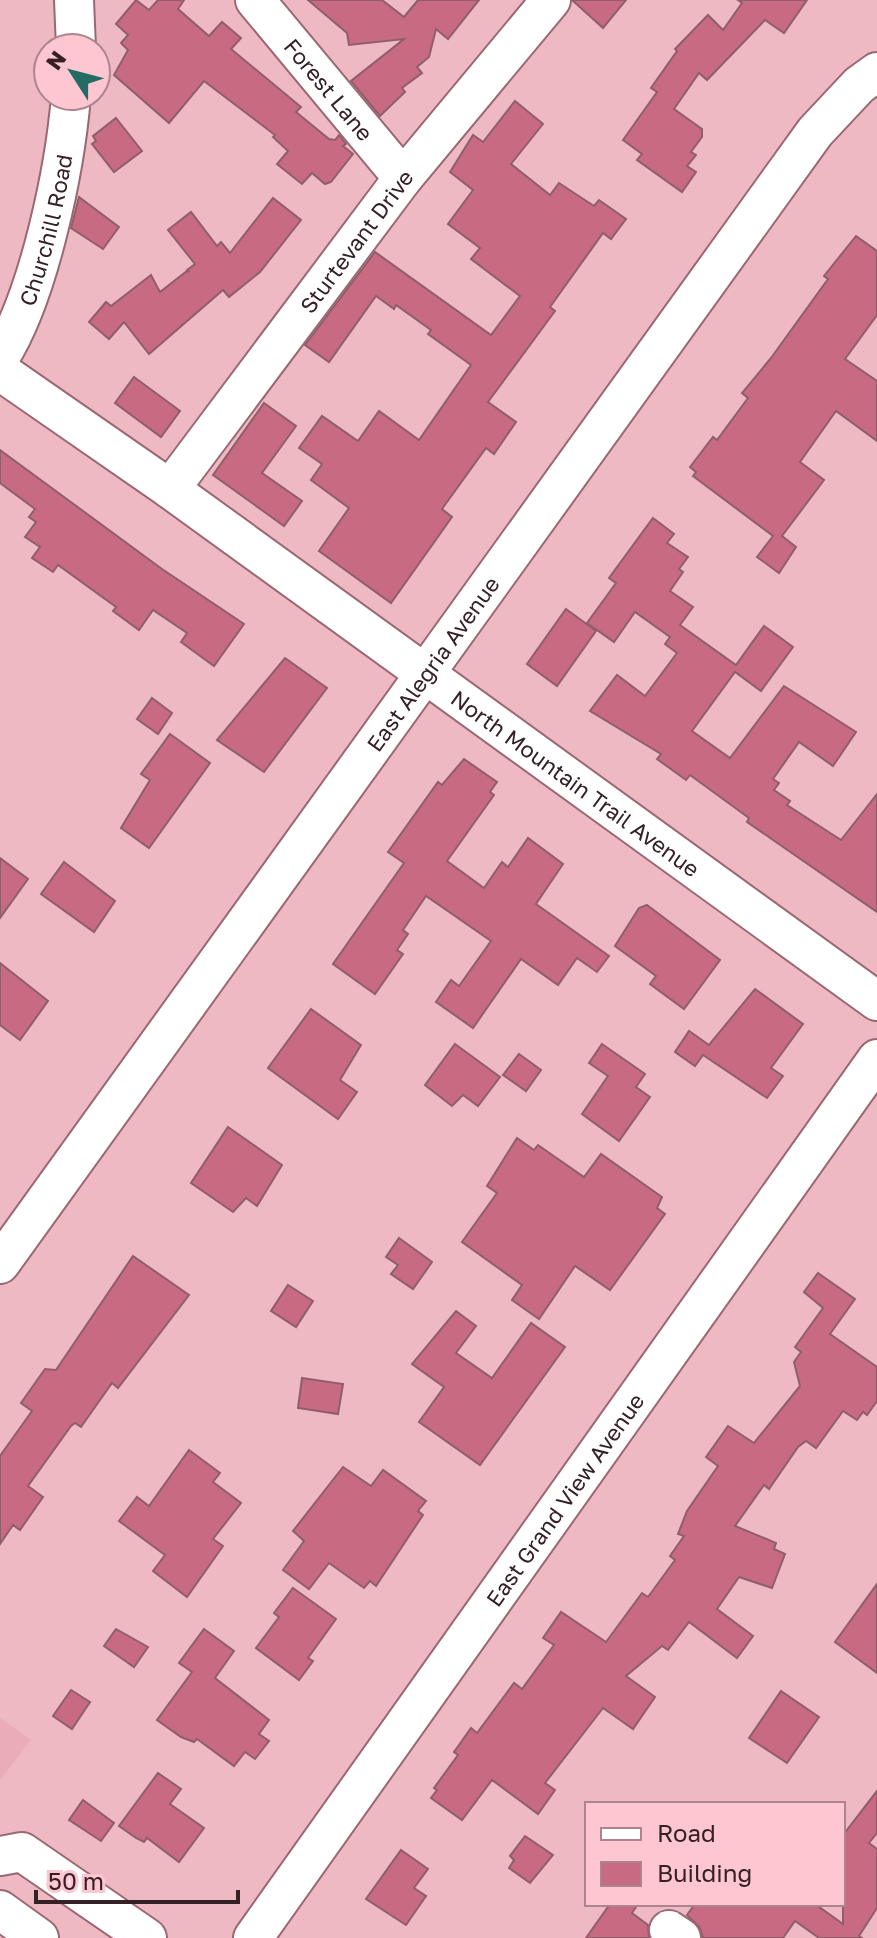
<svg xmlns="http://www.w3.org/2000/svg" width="877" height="1938" font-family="'Golos Text',sans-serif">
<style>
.built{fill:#e9acb8}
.building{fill:#c86a81;stroke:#8f5f69;stroke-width:2}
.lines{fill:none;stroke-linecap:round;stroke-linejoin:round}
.minor-casing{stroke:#996872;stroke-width:42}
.minor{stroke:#fff;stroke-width:38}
.labels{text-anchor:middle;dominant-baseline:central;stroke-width:6;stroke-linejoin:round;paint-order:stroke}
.street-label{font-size:22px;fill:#352125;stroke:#fdc6d0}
</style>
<rect width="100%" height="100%" fill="#efb9c3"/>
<path class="built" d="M0,1718L31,1740L0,1780Z"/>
<g class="building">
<path d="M136,0L149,10L158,0H184L178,9L209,36L222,22L241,38L231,49L301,107L296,112L329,139L335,140L339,135L346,144L343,146L353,154L331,182L325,184L312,173L302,184L277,164L288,151L273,137L275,135L204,81L169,123L114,75L128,50L121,43L128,35L116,24Z"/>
<path d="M308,0H382L404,17L418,0H479L448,39L436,29L429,57L417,67L422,73L402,88L405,92L380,116L351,81L404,39L349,45L347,33Z"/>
<path d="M572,0H626L603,28Z"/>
<path d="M738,0H807L784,33L765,20L707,80L699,73L674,109L702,129V137L691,152L696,155L687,166L696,172L682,192L637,160L642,154L623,140L657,92L651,88L677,51L675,49L708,15L723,30L742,3Z"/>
<path d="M515,101L543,124L511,164L550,195L559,183L594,206L599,200L626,219L611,239L603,233L550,307L555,311L488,402L516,422L494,454L486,448L442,509L452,517L391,603L319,551L349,508L311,480L322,464L299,448L322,416L358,441L379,411L419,440L471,365L428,334L431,330L396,305L394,309L376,296L329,362L305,345L375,252L491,335L520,296L471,259L480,248L448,224L473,190L450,172L473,135L483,142Z"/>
<path d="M116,118L142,151L114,172L92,144L96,141L93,136Z"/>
<path d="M79,197L119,227L103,249L71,228Z"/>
<path d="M273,198L301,220L260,272L229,297L223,290L149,354L124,322L109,339L89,322L106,302L111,306L151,275L160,292L187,271L189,272L187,270L195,264L168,230L191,212L217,246L221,242L230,253Z"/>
<path d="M856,236L877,251V315L845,359L877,381V441L836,411L800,462L824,480L782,536L796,547L779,573L757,557L773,536L693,476L696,472L690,467L713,437L717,440L748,398L742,393L771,358L828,279L824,276Z"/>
<path d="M134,377L180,411L161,437L115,403Z"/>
<path d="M264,403L296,426L262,473L302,501L284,526L213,475Z"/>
<path d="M0,450L162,569L244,624L214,666L181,642L187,633L153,610L139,630L113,611L116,607L58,565L53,572L32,558L40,547L25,537L36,522L29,517L35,509L0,483Z"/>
<path d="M653,518L674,534L667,543L688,557L679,569L683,572L670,591L693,607L680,625L736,665L764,626L793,647L761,691L735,672L692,731L730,758L784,686L856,732L833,766L799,742L773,779L779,783L774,790L790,801L787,805L841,840L877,794V912L747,822L749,818L690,775L686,780L657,759L661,754L590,711L617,675L645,696L677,653L665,644L670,637L635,612L614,642L587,623L616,583L609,578Z"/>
<path d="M566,609L596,631L557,686L527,664Z"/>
<path d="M285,658L327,688L264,772L217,740Z"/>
<path d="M152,698L172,713L158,734L137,719Z"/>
<path d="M170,734L210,763L149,848L121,828L150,780L141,774Z"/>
<path d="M464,759L497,782L490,792L494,795L447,861L484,888L502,862L508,867L528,838L563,864L536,904L609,956L597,972L577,958L558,985L521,959L473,1028L436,1002L451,980L459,986L491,941L426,896L403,930L408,934L397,950L403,954L375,994L333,964L404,863L388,852L438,782L442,785Z"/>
<path d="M0,858L28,879L0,918Z"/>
<path d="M64,862L115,901L94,932L41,894Z"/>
<path d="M647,905L720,960L684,1009L650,984L656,976L615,946L639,908Z"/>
<path d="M0,963L48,1001L20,1040L0,1025Z"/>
<path d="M755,989L803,1024L771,1068L783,1076L767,1098L703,1055L695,1066L675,1052L689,1031L709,1045Z"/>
<path d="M311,1009L361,1045L340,1080L357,1092L338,1119L268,1068Z"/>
<path d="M455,1044L500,1077L478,1106L463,1095L452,1106L425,1085Z"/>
<path d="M602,1044L645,1074L636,1087L650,1097L619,1141L582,1114L608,1076L589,1063Z"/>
<path d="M519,1054L541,1070L526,1091L503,1075Z"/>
<path d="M228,1127L282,1165L257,1206L246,1198L233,1212L191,1183Z"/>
<path d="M517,1138L534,1150L538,1145L584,1177L601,1154L662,1197L657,1208L665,1214L610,1290L575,1266L539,1319L512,1300L522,1285L462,1242L497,1193L487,1186Z"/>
<path d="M399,1238L432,1262L413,1289L391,1274L398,1265L386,1257Z"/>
<path d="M133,1256L189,1295L118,1388L112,1383L81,1427L75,1423L71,1426L28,1486L43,1497L20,1530L13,1525L0,1544V1456L32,1411L21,1403L45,1369L56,1370Z"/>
<path d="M818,1273L855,1299L830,1334L877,1367V1401L867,1415L863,1412L857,1420L843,1411L816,1448L806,1441L798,1447L769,1489L764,1485L735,1526L776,1543L774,1549L785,1554L772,1588L739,1577L717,1609L753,1636L737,1658L689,1622L668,1650L662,1646L626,1676L655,1697L633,1729L603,1708L545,1783L555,1790L538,1814L492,1780L462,1820L431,1798L437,1790L434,1788L458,1755L454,1752L471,1728L477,1733L514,1683L522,1689L554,1645L543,1638L561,1612L606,1642L642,1593L648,1597L675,1560L670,1556L684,1536L678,1534L687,1511L718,1466L706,1457L728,1426L754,1443L800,1386L794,1362L801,1352L795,1347L823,1308L804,1292Z"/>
<path d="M288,1285L313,1301L296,1327L271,1311Z"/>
<path d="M456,1311L476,1326L456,1353L492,1378L531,1323L565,1347L480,1465L419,1422L444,1387L412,1364Z"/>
<path d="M302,1378L343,1384L338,1414L298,1408Z"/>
<path d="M189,1450L220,1473L213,1482L241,1503L213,1539L223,1546L187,1597L153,1571L165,1555L119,1521L137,1497L149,1506Z"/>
<path d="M343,1467L371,1486L383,1470L426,1501L418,1511L423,1515L376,1586L370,1581L364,1588L329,1563L309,1589L283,1570L304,1541L293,1531Z"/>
<path d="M877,1584V1673L835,1642Z"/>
<path d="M293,1588L336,1619L308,1658L313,1661L299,1680L256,1648L279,1617L274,1613Z"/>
<path d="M116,1629L148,1647L134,1667L104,1646Z"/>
<path d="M204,1629L234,1651L215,1678L269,1720L259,1734L269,1741L255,1759L245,1752L234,1766L197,1739L194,1742L181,1737L157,1720L192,1672L179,1663Z"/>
<path d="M71,1690L90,1702L72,1729L53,1716Z"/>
<path d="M781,1691L819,1717L787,1763L749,1738Z"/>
<path d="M158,1773L181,1789L170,1804L204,1828L179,1862L147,1838L144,1842L136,1838L119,1826Z"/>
<path d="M877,1791V1833L869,1843L877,1849V1908L859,1936L862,1938H819L795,1921L783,1938H703L700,1928L687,1915L695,1904H815L843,1924V1835Z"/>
<path d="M83,1800L114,1823L101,1841L69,1820Z"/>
<path d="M525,1836L553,1855L530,1883L509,1868L514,1860L510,1856Z"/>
<path d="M401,1850L428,1869L414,1888L426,1896L406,1925L366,1899Z"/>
<path d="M610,1904H638L632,1913L648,1925L649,1938H586Z"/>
</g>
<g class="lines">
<defs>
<g id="minor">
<path d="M74,0L76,48"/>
<path id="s1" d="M255,0L403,178"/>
<path id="s2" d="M0,357C39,296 65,169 71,96"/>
<path id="s3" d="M0,371L170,489L877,1001"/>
<path id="s4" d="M170,489L403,178L551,0"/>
<path id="s5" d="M0,1264L815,132L859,85L877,72"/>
<path d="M0,1856L22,1852L147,1938"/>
<path d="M0,1910L39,1938"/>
<path d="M669,1930L681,1938"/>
<path id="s6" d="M253,1938L877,1059"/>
</g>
</defs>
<use href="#minor" class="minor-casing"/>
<use href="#minor" class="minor"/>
</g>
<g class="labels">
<g class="street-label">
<text stroke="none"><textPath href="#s1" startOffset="116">Forest Lane</textPath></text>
<text stroke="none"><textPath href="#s2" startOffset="136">Churchill Road</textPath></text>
<text stroke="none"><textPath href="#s4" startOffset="310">Sturtevant Drive</textPath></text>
<text stroke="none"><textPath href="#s5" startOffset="740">East Alegria Avenue</textPath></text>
<text stroke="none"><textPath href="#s3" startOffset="708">North Mountain Trail Avenue</textPath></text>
<text stroke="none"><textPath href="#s6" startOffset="538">East Grand View Avenue</textPath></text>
</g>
</g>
<rect x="585" y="1802" width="260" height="104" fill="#fdc6d0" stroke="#ad848c" stroke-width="2"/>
<rect x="601" y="1828" width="40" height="12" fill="#ffffff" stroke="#ad848c" stroke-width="2"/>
<text x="657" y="1842" font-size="24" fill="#352125">Road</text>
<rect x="601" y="1862" width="40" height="24" fill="#c86a81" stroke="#ad848c" stroke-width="2"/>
<text x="657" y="1882" font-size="24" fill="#352125">Building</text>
<g transform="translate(72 72) rotate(306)"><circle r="38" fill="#fdc6d0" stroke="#ad848c" stroke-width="2"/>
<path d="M0-6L14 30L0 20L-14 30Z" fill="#236c65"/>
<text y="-12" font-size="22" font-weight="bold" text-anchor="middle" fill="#352125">N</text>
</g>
<path d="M36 1890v12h202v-12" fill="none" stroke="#352125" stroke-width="4"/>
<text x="48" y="1890" font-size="24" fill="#352125" stroke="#fdc6d0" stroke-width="6" paint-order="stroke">50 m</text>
</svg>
